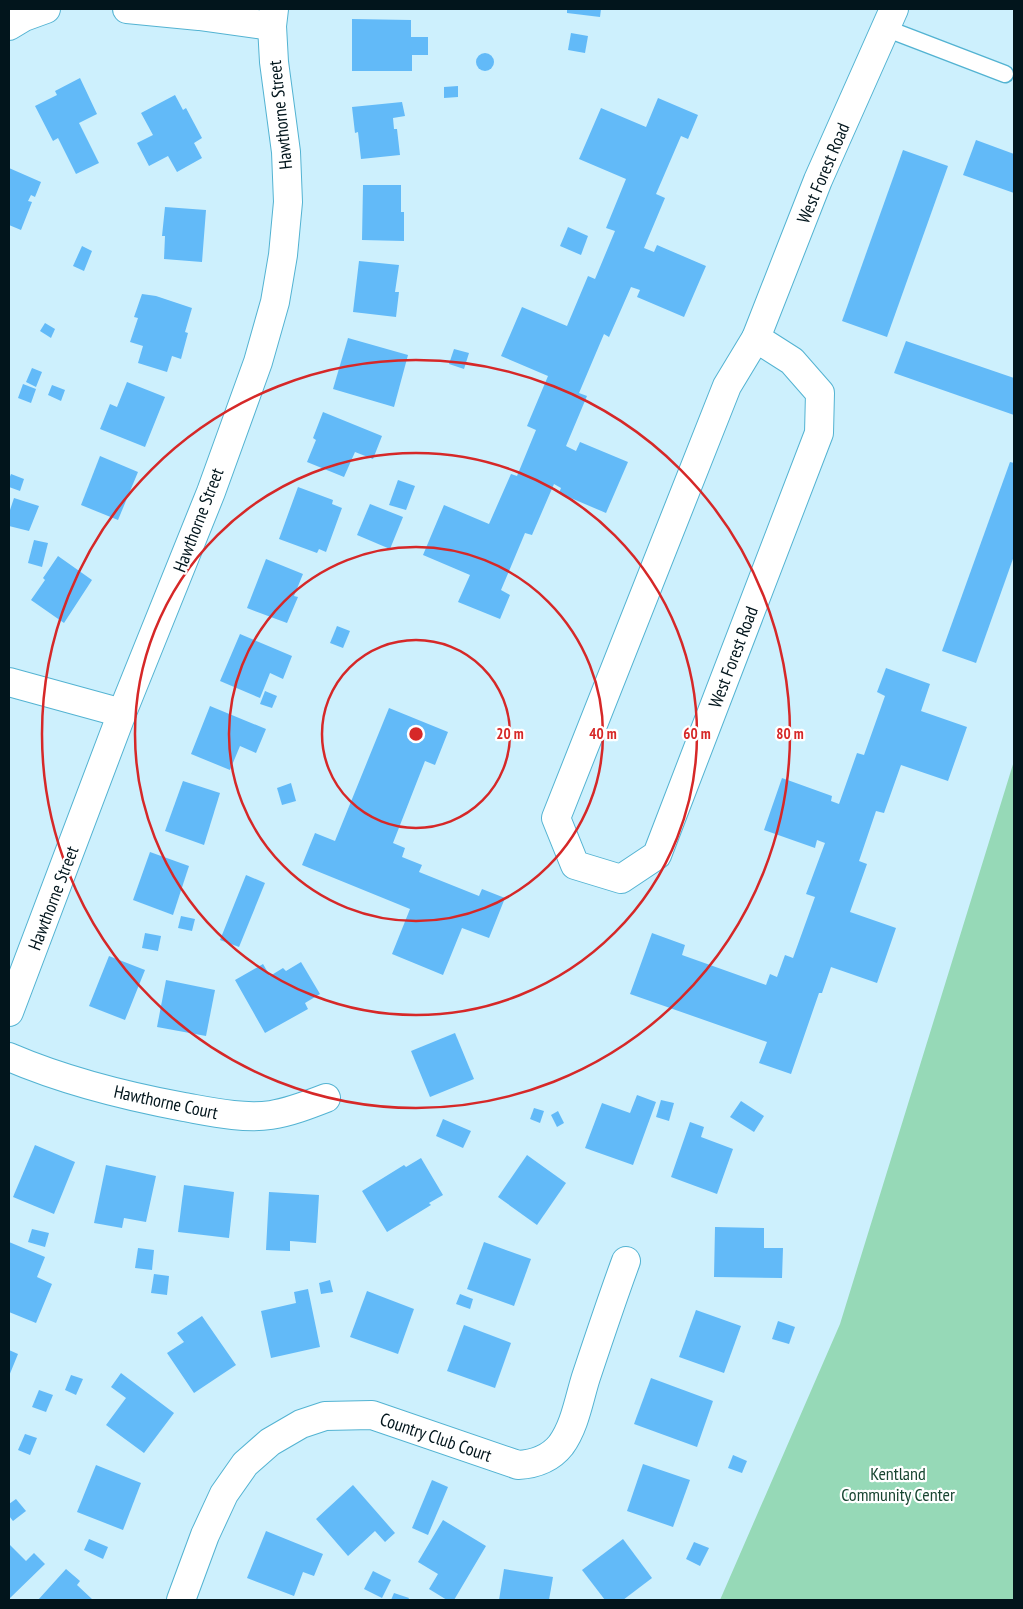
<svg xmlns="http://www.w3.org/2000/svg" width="1023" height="1609" font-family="'PT Sans Narrow',sans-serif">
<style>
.green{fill:#96d9b7}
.building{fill:#62baf8}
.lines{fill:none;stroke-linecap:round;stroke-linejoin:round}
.lane-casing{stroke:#53b3d2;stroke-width:19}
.street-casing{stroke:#53b3d2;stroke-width:30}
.lane{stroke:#fff;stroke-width:16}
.street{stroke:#fff;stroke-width:28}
.ring{fill:none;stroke:#d62828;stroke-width:2.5}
.labels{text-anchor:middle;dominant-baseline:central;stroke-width:4.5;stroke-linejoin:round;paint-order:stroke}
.street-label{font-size:18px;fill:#02151c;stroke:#fff}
.park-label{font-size:18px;fill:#184531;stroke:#fff}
.centre{fill:#d62828;stroke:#fff;stroke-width:2.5}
.ring-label{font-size:15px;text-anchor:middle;font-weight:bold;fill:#d62828;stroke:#fff;stroke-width:4.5;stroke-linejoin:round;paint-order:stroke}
</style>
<rect width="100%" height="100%" fill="#cdf0fd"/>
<path class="green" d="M1014,761V1600H720L840,1324Z"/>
<g class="building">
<path d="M567,9H601L600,17L567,13Z"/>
<path d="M352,19L411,20V37H428V55H412V71H352Z"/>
<path d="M571,33L588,36L585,53L568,50Z"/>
<circle cx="485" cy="62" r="9"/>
<path d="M80,78L97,114L79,123L99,163L76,174L58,138L53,141L35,106L57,95L55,91Z"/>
<path d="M458,86V97L444,98V87Z"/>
<path d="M175,95L183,110L186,108L202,138L194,143L202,158L177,172L168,156L149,166L137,143L153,135L141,113Z"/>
<path d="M658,98L698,115L688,139L681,136L656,194L665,198L644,248L654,252L657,245L706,266L684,317L637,297L640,290L631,287L609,337L604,334L579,393L587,396L566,446L576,451L580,442L628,462L606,513L559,493L561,488L554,484L532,535L525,533L501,590L510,595L500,619L458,602L470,575L423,555L444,505L489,524L511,474L517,476L536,430L527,426L548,376L501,356L522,307L567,326L588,276L595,279L615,231L606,228L626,179L579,159L601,108L646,127Z"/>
<path d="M402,102L405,116L393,118L394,129H397L400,155L361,159L358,132L355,133L352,107Z"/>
<path d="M976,140L1014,154V193L963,175Z"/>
<path d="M903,150L948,166L887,337L842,321Z"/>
<path d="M9,168L41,182L35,197L31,195L28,201L32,202L21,230L9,225Z"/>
<path d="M363,185H401V212H404V241L362,240Z"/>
<path d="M165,207L206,210L202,262L164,259L165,236H162Z"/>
<path d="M568,227L588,236L581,255L560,246Z"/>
<path d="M82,246L92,251L84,271L73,266Z"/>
<path d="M359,261L399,265L395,292H399L396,317L353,312Z"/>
<path d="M142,294L156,296L192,308L185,332L188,333L181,359L172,356L167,372L138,363L143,346L130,342L138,318L134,317Z"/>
<path d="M45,323L55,329L51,338L40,331Z"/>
<path d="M348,338L408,355L394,407L333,389Z"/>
<path d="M906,341L1014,378V415L894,373Z"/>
<path d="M454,349L469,353L464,369L449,364Z"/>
<path d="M32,368L42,372L36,387L26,382Z"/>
<path d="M127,382L165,397L145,447L100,429L110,404L117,407Z"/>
<path d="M23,384L36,389L31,403L18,398Z"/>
<path d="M52,385L65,390L61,401L48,395Z"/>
<path d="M323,412L382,436L373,459L355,452L344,477L307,462L316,440L313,438Z"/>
<path d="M100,456L138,472L118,520L81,505Z"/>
<path d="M1010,462L1014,463V556L976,663L942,651Z"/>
<path d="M11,474L24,479L20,491L9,487V479Z"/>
<path d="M398,480L415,486L406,510L389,505Z"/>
<path d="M298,487L333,500L332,504L342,508L326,552L319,549L317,553L279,539Z"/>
<path d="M14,498L39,506L29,531L9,526V513Z"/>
<path d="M370,504L403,517L390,549L357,535Z"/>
<path d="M34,540L48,543L42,567L28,563Z"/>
<path d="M58,556L92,580L64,623L31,600L45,580L43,578Z"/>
<path d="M266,559L303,574L294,596L298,597L287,623L247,608Z"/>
<path d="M337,626L350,631L343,648L330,643Z"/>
<path d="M240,634L292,656L283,679L270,673L260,698L220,681Z"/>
<path d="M886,668L930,684L921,711L967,727L948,781L901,765L884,813L876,811L859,861L867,864L850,912L896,928L877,983L831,967L822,993H819L791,1074L759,1063L767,1042L630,994L652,933L685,945L682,955L766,985L770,974L777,977L785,955L793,958L815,897L806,894L825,843L817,840L815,848L764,830L782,778L832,796L831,801L839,804L857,753L864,755L885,696L877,692Z"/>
<path d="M265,691L277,696L272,708L260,704Z"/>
<path d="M210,706L266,729L256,753L240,746L230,770L191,754Z"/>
<path d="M389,708L448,732L435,765L425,761L393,843L405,848L402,857L422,865L419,872L479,896L482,889L505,898L489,938L462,928L443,975L392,954L410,909L302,865L315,833L335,841Z"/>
<path d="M183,781L220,793L204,845L165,831Z"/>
<path d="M291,783L296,801L282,805L277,788Z"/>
<path d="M150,852L189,866L173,915L133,900Z"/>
<path d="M246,875L265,883L239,947L220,940Z"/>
<path d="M181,916L195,919L192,931L178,928Z"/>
<path d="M145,933L161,936L158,951L142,948Z"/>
<path d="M109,956L145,970L125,1020L89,1006Z"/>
<path d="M301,962L320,994L305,1003L308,1009L265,1033L235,980L263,964L270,976L283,968L286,971Z"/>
<path d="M166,980L215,990L206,1036L157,1027Z"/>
<path d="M455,1033L474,1079L430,1097L411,1051Z"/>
<path d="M637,1095L656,1102L633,1165L585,1148L602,1103L630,1113Z"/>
<path d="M661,1100L674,1103L669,1121L656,1117Z"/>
<path d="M741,1101L764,1116L754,1132L730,1117Z"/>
<path d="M534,1108L544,1111L540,1123L530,1119Z"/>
<path d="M558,1111L564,1123L557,1127L551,1115Z"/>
<path d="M443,1119L471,1131L463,1148L436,1136Z"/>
<path d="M690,1122L704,1127L701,1137L733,1149L717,1194L671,1177Z"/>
<path d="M35,1145L75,1162L54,1214L13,1197Z"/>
<path d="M527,1155L566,1183L537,1225L498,1197Z"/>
<path d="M421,1158L443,1195L429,1203L431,1205L387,1232L362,1191L404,1165L406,1167Z"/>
<path d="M106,1165L156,1176L146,1222L124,1218L122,1228L94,1223Z"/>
<path d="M184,1185L234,1192L229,1238L178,1232Z"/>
<path d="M269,1192L319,1195L316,1243L290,1241V1251L266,1250Z"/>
<path d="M715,1227L764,1228V1248H783L782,1278L714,1277Z"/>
<path d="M32,1229L49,1233L45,1247L28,1242Z"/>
<path d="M9,1242L45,1257L37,1277L52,1284L36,1323L9,1312Z"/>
<path d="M484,1242L531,1259L514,1306L467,1289Z"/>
<path d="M138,1248L154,1250L152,1270L135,1268Z"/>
<path d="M154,1274L169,1276L167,1295L151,1293Z"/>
<path d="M330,1280L333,1292L321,1294L319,1283Z"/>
<path d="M308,1289L320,1347L271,1358L261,1311L296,1303L294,1292Z"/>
<path d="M367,1291L414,1309L398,1354L350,1337Z"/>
<path d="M460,1294L473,1299L470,1309L456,1304Z"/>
<path d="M696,1310L741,1326L724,1373L679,1357Z"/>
<path d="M202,1316L236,1365L194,1393L167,1353L184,1342L177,1333Z"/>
<path d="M778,1321L795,1327L789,1344L772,1339Z"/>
<path d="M464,1325L511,1343L495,1388L447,1371Z"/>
<path d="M9,1350L18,1354L9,1376Z"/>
<path d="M121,1373L174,1413L144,1453L106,1425L126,1398L111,1387Z"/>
<path d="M71,1375L83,1379L76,1395L65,1390Z"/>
<path d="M651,1378L713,1401L697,1447L634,1424Z"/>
<path d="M39,1390L53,1395L46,1412L32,1407Z"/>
<path d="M25,1434L37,1438L30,1455L18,1450Z"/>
<path d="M733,1455L747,1461L742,1473L728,1468Z"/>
<path d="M643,1464L690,1480L673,1527L627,1511Z"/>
<path d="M96,1465L141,1483L123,1530L77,1512Z"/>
<path d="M432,1480L448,1487L428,1535L412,1528Z"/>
<path d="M353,1485L395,1533L385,1542L375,1531L348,1556L316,1519Z"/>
<path d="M16,1499L26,1511L13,1521L9,1516V1504Z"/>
<path d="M443,1520L486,1546L454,1600H447L429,1589L438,1574L418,1562Z"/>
<path d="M266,1531L323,1554L314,1576L303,1572L294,1596L247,1578Z"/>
<path d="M89,1539L108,1547L103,1559L84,1550Z"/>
<path d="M623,1539L652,1578L623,1600H605L582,1570Z"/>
<path d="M694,1542L709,1548L700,1566L686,1559Z"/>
<path d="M9,1544L26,1561L34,1553L45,1564L9,1599Z"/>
<path d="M66,1569L80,1581L77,1585L93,1600H38Z"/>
<path d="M504,1569L553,1577L549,1600H499Z"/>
<path d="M373,1571L391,1580L382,1598L364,1589Z"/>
<path d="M394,1593L409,1598L408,1600H391Z"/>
</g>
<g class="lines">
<defs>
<path id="lane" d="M885,28L1005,74"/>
<g id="street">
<path d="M127,9L199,16L272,26"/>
<path d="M9,26L24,17L46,9"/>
<path d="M756,338L792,361L820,393L819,433L657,855L621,879L575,865L556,818L727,386Z"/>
<path d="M756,338L818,180L894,9"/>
<path d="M9,682L122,713"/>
<path d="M9,1012L122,713L211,492L258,362L275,302L283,255L288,202L286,152L274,62L272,26L274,9"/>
<path d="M9,1057C65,1081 125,1096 184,1107C212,1112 243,1119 271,1115C290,1112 308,1105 326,1098"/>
<path d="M181,1600L205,1535L224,1494L245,1464L270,1442L301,1424L325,1416L372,1415L518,1465C535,1464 550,1459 561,1445C575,1426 579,1399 586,1377C599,1338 612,1299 626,1261"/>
</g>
</defs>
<use href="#lane" class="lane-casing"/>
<use href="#street" class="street-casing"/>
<use href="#lane" class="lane"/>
<use href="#street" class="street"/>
</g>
<g class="ring">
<circle cx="416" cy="734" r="94"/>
<circle cx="416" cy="734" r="187"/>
<circle cx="416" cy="734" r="281"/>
<circle cx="416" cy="734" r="374"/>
</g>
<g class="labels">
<g class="street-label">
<text transform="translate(280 115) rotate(-96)">Hawthorne Street</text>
<text transform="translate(823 173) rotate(-67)">West Forest Road</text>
<text transform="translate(198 520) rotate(-69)">Hawthorne Street</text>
<text transform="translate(733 657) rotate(-69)">West Forest Road</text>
<text transform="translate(53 898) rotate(-69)">Hawthorne Street</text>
<text transform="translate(166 1102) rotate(12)">Hawthorne Court</text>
<text transform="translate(436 1437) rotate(19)">Country Club Court</text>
</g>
<g class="park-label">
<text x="898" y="1473">Kentland<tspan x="898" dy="21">Community Center</tspan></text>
</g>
</g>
<circle cx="416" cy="734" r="8" class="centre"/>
<g class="ring-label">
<text x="510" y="739">20 m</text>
<text x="603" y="739">40 m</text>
<text x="697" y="739">60 m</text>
<text x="790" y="739">80 m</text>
</g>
<rect width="1023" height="1609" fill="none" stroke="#02151c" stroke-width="20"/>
</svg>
